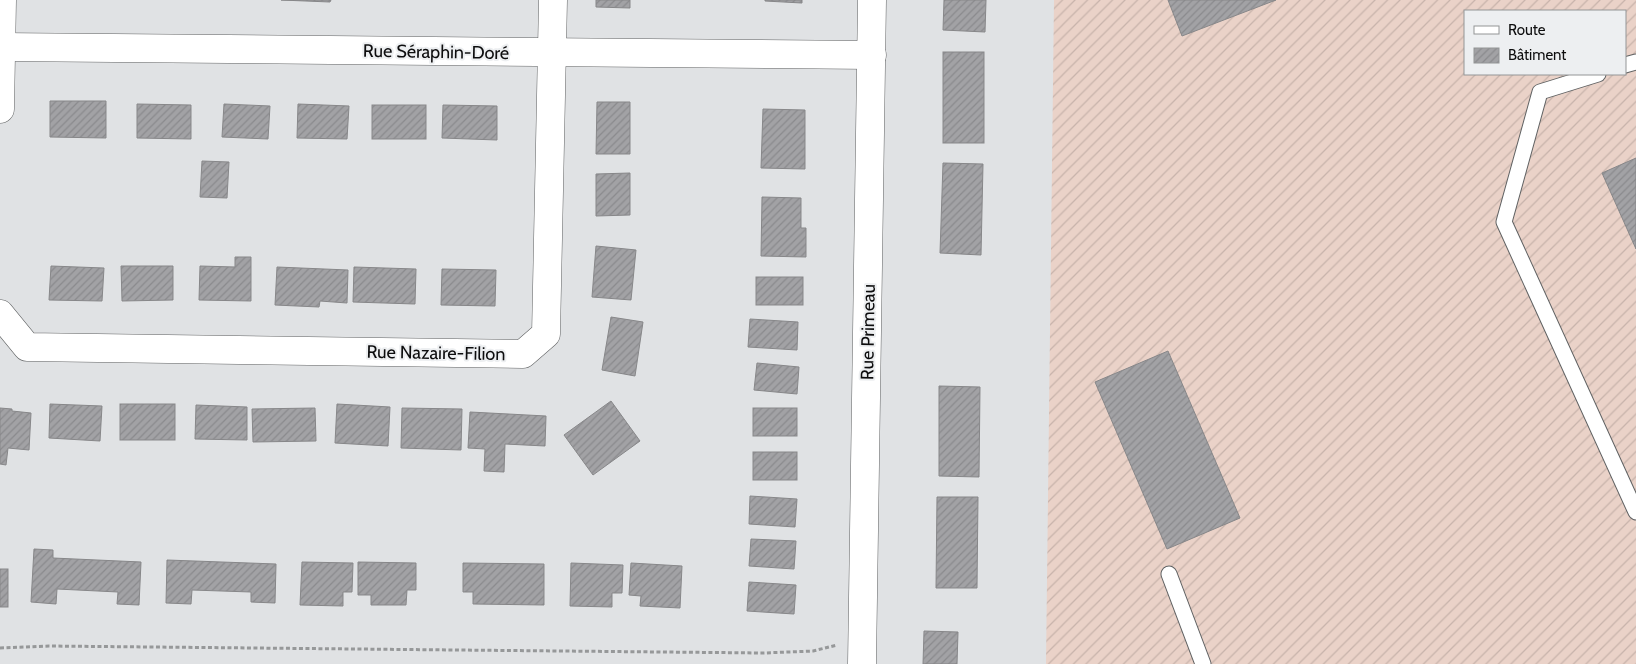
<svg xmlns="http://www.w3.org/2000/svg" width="1636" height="664" font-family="Cabin,sans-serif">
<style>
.industrial{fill:url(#industrial-furrows);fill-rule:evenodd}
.building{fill:url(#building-hatch);stroke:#878789}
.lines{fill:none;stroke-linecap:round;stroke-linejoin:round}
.lane-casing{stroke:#606263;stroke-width:17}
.street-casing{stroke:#606263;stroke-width:29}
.path{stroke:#969899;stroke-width:3;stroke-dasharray:4 2.5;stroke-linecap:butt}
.lane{stroke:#fff;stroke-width:15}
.street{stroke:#fff;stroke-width:28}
.labels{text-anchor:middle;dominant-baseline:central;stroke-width:4;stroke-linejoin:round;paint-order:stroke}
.street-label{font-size:18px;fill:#0d0d0e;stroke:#edeff1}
</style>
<defs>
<pattern id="industrial-furrows" width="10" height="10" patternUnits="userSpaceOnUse" patternTransform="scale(1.25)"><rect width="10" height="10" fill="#ead2c8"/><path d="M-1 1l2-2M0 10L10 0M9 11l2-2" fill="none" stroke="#c8b3ab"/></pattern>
<pattern id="building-hatch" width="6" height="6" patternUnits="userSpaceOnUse" patternTransform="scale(1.25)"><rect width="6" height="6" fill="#a2a2a5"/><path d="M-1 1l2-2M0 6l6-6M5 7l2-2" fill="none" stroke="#8a8a8d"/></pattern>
</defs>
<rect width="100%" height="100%" fill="#e0e2e4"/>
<path class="industrial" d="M1054,0H1636V664H1046ZM1465,11H1625V74H1465Z"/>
<g class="building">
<path d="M281,0H331L330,2Z"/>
<path d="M596,0H630V8L596,7Z"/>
<path d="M765,0H802V3L765,1Z"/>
<path d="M944,0H986L985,32L943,30Z"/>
<path d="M1168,0H1276L1182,36Z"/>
<rect x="943" y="52" width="41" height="91"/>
<path d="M50,101H106V138L50,137Z"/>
<path d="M597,102H630V154H596Z"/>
<path d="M137,104L191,105V139L137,138Z"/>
<path d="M224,104L270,106L268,139L222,137Z"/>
<path d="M298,104L349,106L347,139L297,138Z"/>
<rect x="372" y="105" width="54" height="34"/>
<path d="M443,105L497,106V140L442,138Z"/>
<path d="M763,109L805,110V169L761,168Z"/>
<path d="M1636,158V249L1602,173Z"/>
<path d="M202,161L229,162L227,198L200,197Z"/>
<path d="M943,163L983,164L981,255L940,253Z"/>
<path d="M630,173V215L596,216V174Z"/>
<path d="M762,197L801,198V228H806V257L761,256Z"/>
<path d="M596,246L636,250L631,300L592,297Z"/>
<path d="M235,257H251V301L199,300L200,266L235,267Z"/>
<path d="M51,266L104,268L102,301L49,300Z"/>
<path d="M121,266H173V300L122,301Z"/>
<path d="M277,267L348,270L347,303L320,301L319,307L275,305Z"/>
<path d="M354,267L416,269L415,304L353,302Z"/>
<path d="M442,269L496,270L495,306L441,305Z"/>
<rect x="756" y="277" width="47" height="28"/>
<path d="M611,317L643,322L635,376L602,370Z"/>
<path d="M750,319L798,322L797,350L748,347Z"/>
<path d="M1168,351L1240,518L1167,549L1095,382Z"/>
<path d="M757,363L799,367L797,394L754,390Z"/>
<path d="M939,386L980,387L979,477L939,476Z"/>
<path d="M611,401L640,441L593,475L564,435Z"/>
<path d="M50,404L102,406L100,441L49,438Z"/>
<rect x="120" y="404" width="55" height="36"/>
<path d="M337,404L390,407L388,446L335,443Z"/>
<path d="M196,405L247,407V440L195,439Z"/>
<path d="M0,408L12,409V411L31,413L29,450L8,448L6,465L0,464Z"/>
<path d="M315,408L316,441L253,442L252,409Z"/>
<path d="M402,408L462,409L461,450L401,448Z"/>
<rect x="753" y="408" width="44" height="28"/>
<path d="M470,412L546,416L545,446L505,444L504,472L484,471L485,449L468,448Z"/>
<rect x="753" y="452" width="44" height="28"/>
<path d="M750,496L797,499L795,527L749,524Z"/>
<path d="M937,497H978L977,588H936Z"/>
<path d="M751,539L796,541L794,569L749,566Z"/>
<path d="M34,549L53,550V558L141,562L139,605L117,604L118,592L57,589L56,604L31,602Z"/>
<path d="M167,560L276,564L275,603L251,602V592L192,590L191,604L166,603Z"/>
<path d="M302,562L353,563L352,592H343V606L300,605Z"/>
<path d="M358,562L416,563V590H407L406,605H371V595H358Z"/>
<path d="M463,563L544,564V605L473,604V592H463Z"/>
<path d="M571,563L623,565L622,593H612V607L570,606Z"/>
<path d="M631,563L682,566L680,608L640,606L641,596L629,595Z"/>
<rect x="0" y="569" width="8" height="38"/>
<path d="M749,582L796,585L794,614L747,611Z"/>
<path d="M924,631L958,632L957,664H923Z"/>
</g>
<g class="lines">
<defs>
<g id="lane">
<path d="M1625,65L1636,62"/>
<path d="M1598,74L1540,92L1504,222L1636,512"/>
<path d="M1169,574L1203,664"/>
</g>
<g id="street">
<path d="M0,47L872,55"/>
<path d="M0,109L2,0"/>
<path d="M0,314L27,347L523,354L546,334L553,0"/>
<path d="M862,664L872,0"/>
</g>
</defs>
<use href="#lane" class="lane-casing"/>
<use href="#street" class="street-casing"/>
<path class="path" d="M0,648L49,646L764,653L813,651L837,645"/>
<use href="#lane" class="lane"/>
<use href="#street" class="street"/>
</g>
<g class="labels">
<g class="street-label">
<text transform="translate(436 52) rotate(1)">Rue Séraphin-Doré</text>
<text transform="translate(868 332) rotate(-89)">Rue Primeau</text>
<text transform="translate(436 353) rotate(1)">Rue Nazaire-Filion</text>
</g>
</g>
<rect x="1464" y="10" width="162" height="65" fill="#edeff1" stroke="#939596"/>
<rect x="1474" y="26" width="25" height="8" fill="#ffffff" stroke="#939596"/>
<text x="1508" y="35" font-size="15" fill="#0d0d0e">Route</text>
<rect x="1474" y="48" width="25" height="15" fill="url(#building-hatch)" stroke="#939596"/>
<text x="1508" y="60" font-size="15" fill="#0d0d0e">Bâtiment</text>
</svg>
